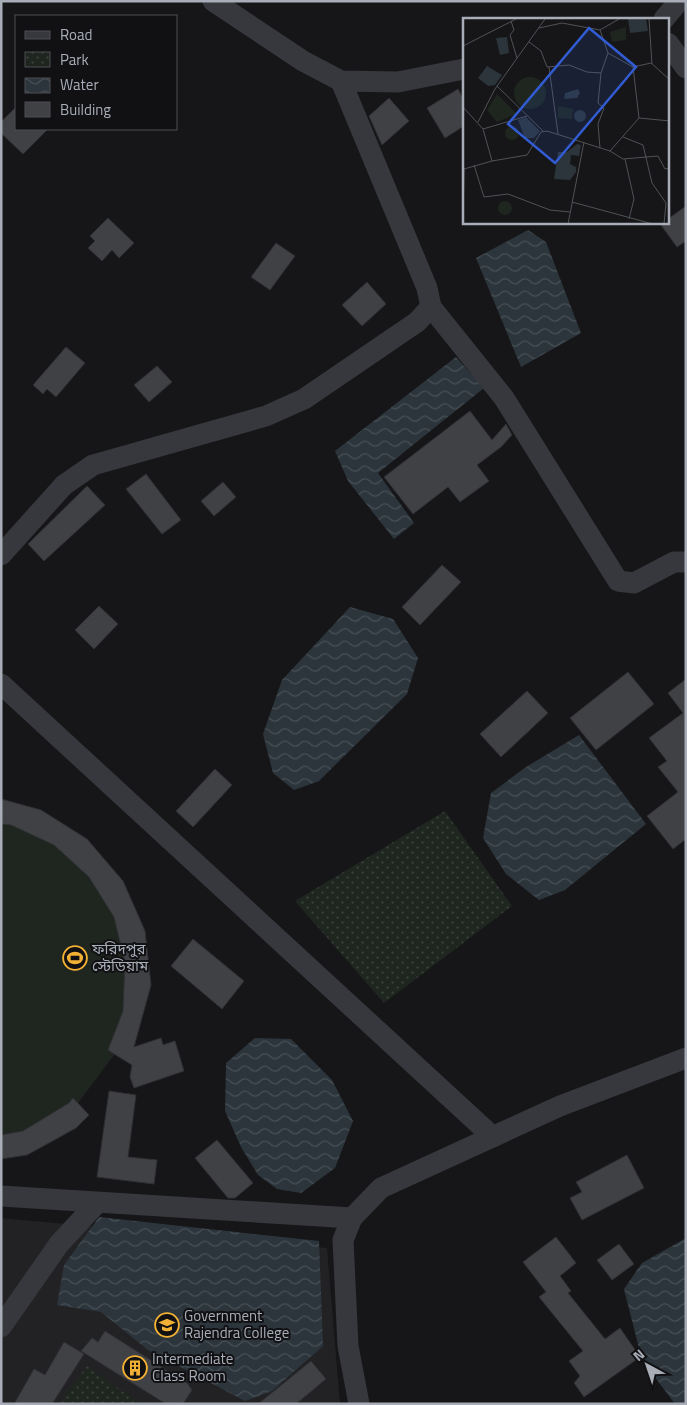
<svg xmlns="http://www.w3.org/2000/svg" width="687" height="1405" font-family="'Titillium Web','Noto Sans Bengali',sans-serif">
<defs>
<pattern id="park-dots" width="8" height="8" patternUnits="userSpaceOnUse" patternTransform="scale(1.25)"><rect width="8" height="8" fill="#1e261f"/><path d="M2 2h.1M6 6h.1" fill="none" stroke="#3c433d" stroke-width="1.8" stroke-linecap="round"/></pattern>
<pattern id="water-waves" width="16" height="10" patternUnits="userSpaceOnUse" patternTransform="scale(1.25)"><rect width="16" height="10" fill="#2c353c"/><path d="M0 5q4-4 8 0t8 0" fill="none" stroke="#485056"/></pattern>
</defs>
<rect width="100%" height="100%" fill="#161618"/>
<!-- built -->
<path fill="#222225" d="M1,1218L327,1248L340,1404H1Z"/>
<!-- park -->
<g fill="url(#park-dots)">
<path d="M445,811L512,906L384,1003L295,901Z"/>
<path d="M87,1366L140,1404H59Z"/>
</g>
<!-- pitch -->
<path fill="#1e261f" d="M1,799L41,810L87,839L123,881L145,931L151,985L129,1063L114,1055L78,1103L89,1115C66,1138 34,1153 1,1159Z"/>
<!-- water -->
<g fill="url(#water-waves)">
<path d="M528,230L546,242L581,333L521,367L476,258Z"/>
<path d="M456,357L484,388L378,473L414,523L394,539L348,481L335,451Z"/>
<path d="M350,607L393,619L418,658L407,694L319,781L294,790L273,773L263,734L282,680Z"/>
<path d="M579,735L646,824L565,890L539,900L506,874L483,838L491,793L526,767Z"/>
<path d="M255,1038L291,1039L332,1080L353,1121L335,1168L301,1193L277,1189L258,1175L241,1147L225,1111L226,1063Z"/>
<path d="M99,1217L319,1241L323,1346L272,1391L245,1401L148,1350L101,1312L57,1305L64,1265Z"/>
<path d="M686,1238V1404H675L642,1360L624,1289L642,1263Z"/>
</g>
<!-- building -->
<g fill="#404145" stroke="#303034">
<path d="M458,89L464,100V126L445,138L427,108Z"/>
<path d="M389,98L409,121L382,145L369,116Z"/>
<path d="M16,107V129H48L23,154L1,133V122Z"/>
<path d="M686,206V241L677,247L661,225L668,222V219Z"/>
<path d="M108,218L134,243L119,258L112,250L102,261L88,248L95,241L90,236Z"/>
<path d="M276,243L295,256L270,290L251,277Z"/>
<path d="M367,282L386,304L362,326L342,305Z"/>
<path d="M66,347L85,363L56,397L47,389L43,394L33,385Z"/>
<path d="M157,366L172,382L149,402L134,385Z"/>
<path d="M470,411L492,440L506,424L512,435L501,447L477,465L489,481L460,502L448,487L413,514L384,477Z"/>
<path d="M146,474L181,520L162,534L126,489Z"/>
<path d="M223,482L236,497L214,516L201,501Z"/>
<path d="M87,486L105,505L44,561L28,544Z"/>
<path d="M442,565L461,582L420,625L402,607Z"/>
<path d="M99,606L118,624L94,649L75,630Z"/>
<path d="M628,672L654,704L596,750L570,718Z"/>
<path d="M686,679V839L673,849L647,816L678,792L658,767L667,761L649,738L683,713L668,693Z"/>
<path d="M527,691L548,713L501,757L480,734Z"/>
<path d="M215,769L232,785L193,827L176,811Z"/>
<path d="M1,799L41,810L87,839L123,881L145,931L151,985L134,1047L161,1038L163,1045L175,1041L184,1071L134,1088L130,1077L132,1065L108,1050L123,1011L125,963L114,917L89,877L54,845L11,825L1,824Z"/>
<path d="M193,939L244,981L222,1009L171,966Z"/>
<path d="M109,1091L136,1095L128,1157L157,1160L154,1184L97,1177Z"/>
<path d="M73,1098L89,1115L76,1128L27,1155L1,1159V1135L23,1131L69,1103Z"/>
<path d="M217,1140L253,1183L235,1198H228L195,1158Z"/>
<path d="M627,1155L644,1188L582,1220L570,1198L582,1192L576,1182Z"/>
<path d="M556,1237L576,1263L560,1276L571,1291L568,1293L605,1339L620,1328L640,1357L584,1397L574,1383L580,1376L569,1361L583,1351L539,1297L546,1292L523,1262Z"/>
<path d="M619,1244L634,1264L612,1280L597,1260Z"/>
<path d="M105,1331L188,1384L192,1390L183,1404H166L81,1351L92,1338L98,1342Z"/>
<path d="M64,1342L84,1354L52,1404H14L34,1369L45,1375Z"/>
<path d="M311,1361L326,1379L296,1404H258Z"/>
</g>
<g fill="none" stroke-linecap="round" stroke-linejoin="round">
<!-- minor -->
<g stroke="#37383d" stroke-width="21">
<path d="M213,1L303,61L341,81L398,82L464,69"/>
<path d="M664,19L679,1"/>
<path d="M668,43L686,68"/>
<path d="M431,307L504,398L618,581L634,583L674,562H686"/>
<path d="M1,555L64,485L93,465L266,416L304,399L417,322L431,307L427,288L341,81"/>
<path d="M1,684L493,1137"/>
<path d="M1,1196L352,1218"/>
<path d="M1,1327L59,1244L96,1204"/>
<path d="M359,1404L348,1346L343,1240L352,1218L381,1188L560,1106L686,1058"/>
</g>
</g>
<!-- icons -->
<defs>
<g id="stadium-ring" transform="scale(1.25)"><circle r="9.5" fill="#111113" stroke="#f2b134" stroke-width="1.5"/><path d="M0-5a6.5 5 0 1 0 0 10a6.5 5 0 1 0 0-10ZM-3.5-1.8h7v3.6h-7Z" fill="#f2b134"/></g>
<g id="university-ring" transform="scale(1.25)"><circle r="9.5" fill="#111113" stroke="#f2b134" stroke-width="1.5"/><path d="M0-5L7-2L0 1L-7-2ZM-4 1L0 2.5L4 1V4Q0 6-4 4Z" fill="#f2b134"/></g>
<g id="building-ring" transform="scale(1.25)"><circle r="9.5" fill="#111113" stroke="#f2b134" stroke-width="1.5"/><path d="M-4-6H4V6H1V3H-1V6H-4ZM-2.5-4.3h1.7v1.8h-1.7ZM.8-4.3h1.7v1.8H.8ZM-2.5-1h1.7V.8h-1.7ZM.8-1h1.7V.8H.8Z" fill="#f2b134"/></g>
</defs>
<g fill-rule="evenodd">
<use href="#stadium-ring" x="75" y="958"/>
<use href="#university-ring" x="167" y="1325"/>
<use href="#building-ring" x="135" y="1368"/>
</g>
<g text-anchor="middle" stroke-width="4" stroke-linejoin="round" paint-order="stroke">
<!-- poi labels -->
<g font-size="15" fill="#a8adb8" stroke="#111113" text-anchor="start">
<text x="92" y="954">ফরিদপুর<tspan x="92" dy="17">স্টেডিয়াম</tspan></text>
<text x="184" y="1321">Government<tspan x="184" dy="17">Rajendra College</tspan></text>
<text x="152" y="1364">Intermediate<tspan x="152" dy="17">Class Room</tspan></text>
</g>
</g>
<!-- overview -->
<g transform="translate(463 18)">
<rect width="206" height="206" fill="#161618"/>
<path d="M163,9V22L149,24L147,14ZM34,76L54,96L34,104L24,92ZM95,88L110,91L109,101L95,100ZM42 115a7 7 0 1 1 14 0a7 7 0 1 1-14 0ZM35 190a7 7 0 1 1 14 0a7 7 0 1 1-14 0Z" fill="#1e261f"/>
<path d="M51 75a16 16 0 1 1 32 0a16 16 0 1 1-32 0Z" fill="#1e261f"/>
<path d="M165,1H183L185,13L167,15ZM44,19L46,35L37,37L33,20ZM24,48L39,57L32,67L25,68L15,60ZM115,71L117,75L114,80L101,81L102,75ZM111 98a6 6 0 1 1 12 0a6 6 0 1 1-12 0ZM63,99L77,113L71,120H62L55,102ZM114,126L118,127L116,138L108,137L107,146L113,149V154L107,162L91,161L95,134H104Z" fill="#2c353c"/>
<path fill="none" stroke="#505258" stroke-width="1" d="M186,1L189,46M48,3L51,12L47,17L54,40M76,10L99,5L137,12L145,35L170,49M137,12L156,1M66,24L78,33L84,49L106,47L124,54L138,55L145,35M0,28L53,1M86,49L95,116M34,68L80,113M0,89L20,111L29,143L1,151L0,202M176,100L207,103M15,104L32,71L82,1M20,111L64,98M160,119L180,127L189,165L203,185L201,206M137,130L135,106L141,90L135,85L138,55M147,133L160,141L195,138L202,151L207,150M162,141L171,181L166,201M29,143L64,137L78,114L84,113L147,133L176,100L170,49L188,45L207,62M11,147L21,179L45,176L87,192L107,194M109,184L190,206M105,206L121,124"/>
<path fill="#325cd3" fill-opacity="0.15" stroke="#325cd3" stroke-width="2.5" d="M126,10L173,49L92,145L45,106Z"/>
<rect width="206" height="206" fill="none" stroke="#a8adb8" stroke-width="2.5"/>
</g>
<!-- border -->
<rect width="687" height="1405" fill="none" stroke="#a8adb8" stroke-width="5"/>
<!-- legend -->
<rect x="15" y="15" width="162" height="115" fill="#111113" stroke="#4d4f55"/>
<rect x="25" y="31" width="25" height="8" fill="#37383d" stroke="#4d4f55"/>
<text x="60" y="40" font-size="15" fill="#a8adb8">Road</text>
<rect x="25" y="52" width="25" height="15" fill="url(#park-dots)" stroke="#4d4f55"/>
<text x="60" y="65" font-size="15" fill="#a8adb8">Park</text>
<rect x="25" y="78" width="25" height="15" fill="url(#water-waves)" stroke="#4d4f55"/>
<text x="60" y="90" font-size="15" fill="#a8adb8">Water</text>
<rect x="25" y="102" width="25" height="15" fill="#404145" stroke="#4d4f55"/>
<text x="60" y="115" font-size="15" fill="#a8adb8">Building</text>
<!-- north arrow -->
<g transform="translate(647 1365) rotate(320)" stroke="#111113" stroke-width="4" paint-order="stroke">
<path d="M0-4L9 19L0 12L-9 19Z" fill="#a8adb8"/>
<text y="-8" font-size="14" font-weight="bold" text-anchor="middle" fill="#a8adb8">N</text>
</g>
</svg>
